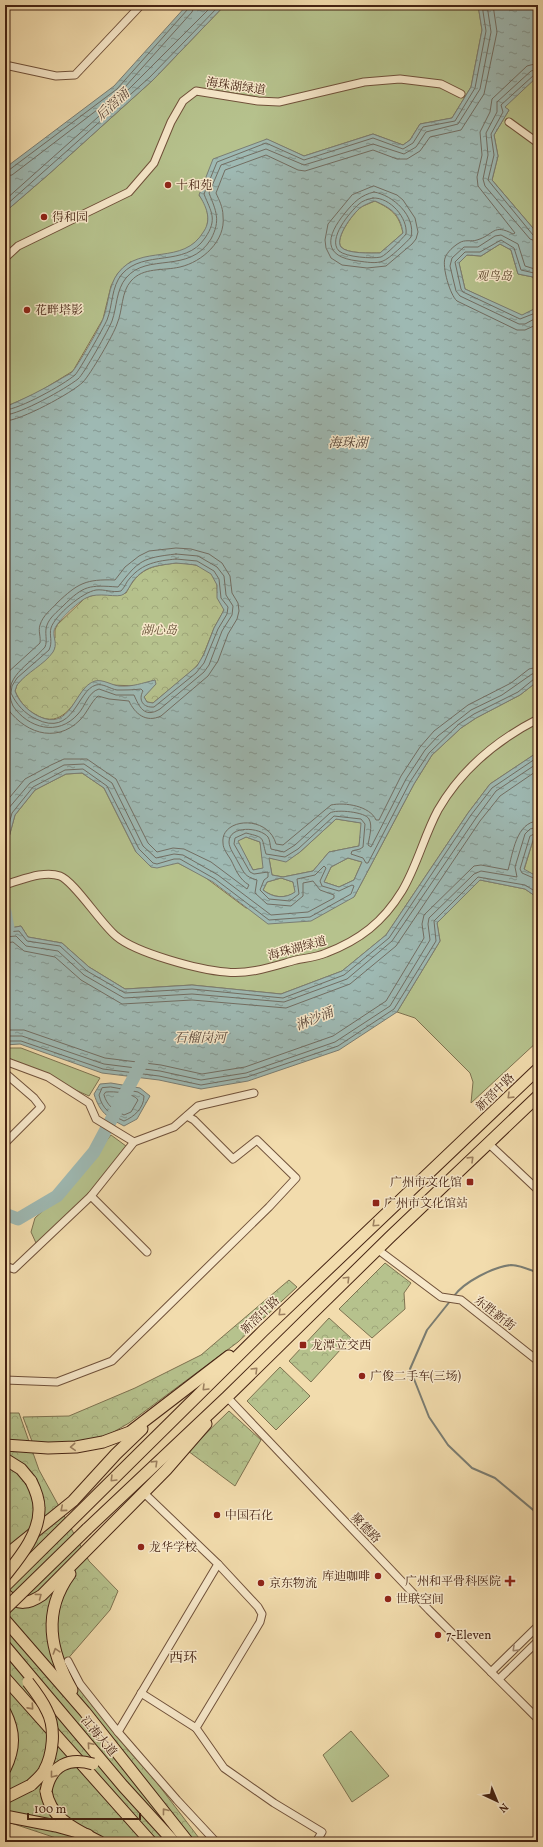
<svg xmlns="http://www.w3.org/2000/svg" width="543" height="1847" font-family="Vollkorn,'Noto Serif SC',serif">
<defs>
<pattern id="forest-crowns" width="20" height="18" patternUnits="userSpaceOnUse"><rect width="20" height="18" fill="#b6c28d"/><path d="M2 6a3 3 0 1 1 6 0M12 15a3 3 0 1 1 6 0" fill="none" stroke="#9ea679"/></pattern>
<pattern id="water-ripples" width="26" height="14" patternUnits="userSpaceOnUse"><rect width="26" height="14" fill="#9eb9b3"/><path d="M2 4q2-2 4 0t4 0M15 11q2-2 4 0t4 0" fill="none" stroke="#839690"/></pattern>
</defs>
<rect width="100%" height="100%" fill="#f2dcad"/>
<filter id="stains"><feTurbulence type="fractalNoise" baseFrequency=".005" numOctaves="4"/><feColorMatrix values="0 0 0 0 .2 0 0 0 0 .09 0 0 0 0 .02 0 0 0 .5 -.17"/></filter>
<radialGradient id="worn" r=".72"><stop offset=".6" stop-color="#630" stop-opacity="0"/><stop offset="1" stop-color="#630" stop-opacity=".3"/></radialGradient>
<!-- green -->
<g fill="#b6c28d" stroke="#7e7250">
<path d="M225,5H478L482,30L471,87L452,118L420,124L410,140L403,145L373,134L304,156L266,139L199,195L206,205L208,217L207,227L201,238L187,249L177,253L130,262L118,273L111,286L103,319L73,371L37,393L5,407V212L49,174L153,80Z"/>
<path d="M538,76V234L492,180L498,156L494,135L509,110L504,107Z"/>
<path d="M375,201C391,209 399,214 403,233L380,253C372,253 347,254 341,247C334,238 355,210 363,206C367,204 371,203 375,201Z"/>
<path d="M500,244L511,250L518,274L533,277L538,294V307L522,316L465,289L459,263L467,255L481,256Z"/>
<path d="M538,681V752L490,784L468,813L386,935L342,971L281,994L192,985L125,989L89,967L62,943L28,937L21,926L5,929V852L15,815L35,790L66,774L82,773L104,788L136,852L178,863L202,875L246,908L354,897L414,784L432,755L461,728L476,718L520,695Z"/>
<path d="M336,819L362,823L359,846L329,852L313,871L283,877L272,875L269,858L286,861L300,852Z"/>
<path d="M538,836V877L524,870L534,837Z"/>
<path d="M246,837L260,842L264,868L253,870L237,841Z"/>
<path d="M348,858L362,862L354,880L339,887L324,882L331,867Z"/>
<path d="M281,878L293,882L296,892C285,899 274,898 263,890L267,882Z"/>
<path d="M480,880L525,889L538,898V1041L471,1103L473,1082L470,1073L415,1018L397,1012L440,941L437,923Z"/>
<path d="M5,1048H21L100,1078L89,1096L5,1059Z"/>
<path d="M111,1135L126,1146L91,1192L41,1240L36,1243L31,1232L35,1218L70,1186Z"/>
<path d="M351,1731L389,1776L352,1802L323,1755Z"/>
</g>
<!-- forest -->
<g fill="url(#forest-crowns)" stroke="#7e7250">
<path d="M176,563C191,563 214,566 217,585C218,596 216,598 224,608L223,612L214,628L201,661L193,670L153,703L147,702L144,697L155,680L137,686L111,685L84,689C71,709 58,730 33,713C25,708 19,700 15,691L17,685L55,638V630L57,625L85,598L97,594L126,593C139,568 151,566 176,563Z"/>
<path d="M385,1263L411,1283L404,1293L405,1309L372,1338L339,1309Z"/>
<path d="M289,1280L297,1287L238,1342L129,1423L98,1441L33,1444L23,1417L69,1416L135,1388L201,1355Z"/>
<path d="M329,1318L351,1338L311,1382L289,1361Z"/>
<path d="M280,1367L310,1396L276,1430L247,1401Z"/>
<path d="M229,1411L261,1440L235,1486L188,1451Z"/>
<path d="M5,1413H19L39,1470L89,1561L118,1591L110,1610L65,1662L202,1842H68L5,1821Z"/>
</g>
<!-- water -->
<g fill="url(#water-ripples)" stroke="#7a7d73" fill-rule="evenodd">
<path d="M187,5H225L153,80L49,174L5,212V168L114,86Z"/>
<path d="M478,5H538V76L505,107L509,110L494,135L498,156L492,180L538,234V294L533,277L518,274L511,250L500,244L481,256L467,255L459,263L465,289L522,315L538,307V681L520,695L476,718L461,728L432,755L414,784L354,897L311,921L268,924L213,882L178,863L157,868L151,867L136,852L104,788L82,773L66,774L35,790L15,815L5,852V407C24,399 42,390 59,380C63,377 69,375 72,372C77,367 100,327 103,319C109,304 108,286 118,273C141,243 183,267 204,231C212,219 206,206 199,195L213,159L267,139L304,156L373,134L403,145L410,140L420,124L452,118L471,87L482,30ZM375,201C391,208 400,214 403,233L380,253C371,253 347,254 341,247C334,238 355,210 363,206C367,204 371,202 375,201ZM176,563L196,565L211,574L217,585V598L224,610L214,628L204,654L197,666L153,703L147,702L144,697L156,684L155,680C142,683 133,687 119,686C111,685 103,679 95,681C74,687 72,733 38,716C28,711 19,702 15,691L17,685C27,672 44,665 53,652C58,644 53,638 54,631C55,623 79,601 86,598C98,591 118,599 124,594C128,591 130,585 133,581C146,565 157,566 176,563ZM336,819L361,823L359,846L329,852L313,871L283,877L272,875L269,858L286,862L300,852ZM246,837L260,842L263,868L253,870L238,841ZM348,858L362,862L354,880L339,887L324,882L331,867ZM281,878L293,882L295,892C285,899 273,898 263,890L267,882Z"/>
<path d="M538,752V836L534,837L524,869L538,877V898L525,889L480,880L437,923L440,941L397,1012L339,1050L248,1081L201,1089L159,1080L102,1073L20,1044L5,1045V929L21,926L28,937L62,943L89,967L125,989L192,985L281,994L342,971L386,935L468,813L490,784Z"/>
<path d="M111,1083L140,1088L150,1096L137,1119L124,1126C107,1117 100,1113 94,1094L100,1084Z"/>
</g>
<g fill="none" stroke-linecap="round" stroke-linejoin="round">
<!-- shore -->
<g stroke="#726e63" stroke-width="1">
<path d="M195,5L192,12L125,87V90H128L213,5"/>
<path d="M538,63L527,66L492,99L490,112L480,132L482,155L477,177L478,186L515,233L513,234C493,223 494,235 477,240C471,242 465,239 459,243C454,246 447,252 445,258C442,267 450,295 457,301L517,330H525L538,324"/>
<path d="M538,69L531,71L497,102V112L486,133L488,155L483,179L485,186L530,239L538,242"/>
<path d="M538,74L534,75L501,105L503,112L491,134L494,155L488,180L533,235L538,237"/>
<path d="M5,171L9,170L117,89L188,9L190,5"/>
<path d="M5,176L12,175L114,97L117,98L116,101L5,200"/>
<path d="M374,186L397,195L403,200L415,218L418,232L416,239L412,244L386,266L367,268L342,265L331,258L326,248L325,240L328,224L352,195Z"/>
<path d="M374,192C393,195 416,216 411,237C407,242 389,259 383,261C376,264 366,262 358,261C322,257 326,236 345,213C354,202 361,195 374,192Z"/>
<path d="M373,198C390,197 408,218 406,234C402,239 386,255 381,257C372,259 346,257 339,251C327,239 350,212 359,204C362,201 368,199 373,198Z"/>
<path d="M5,206L150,77L220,5"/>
<path d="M538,270L525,266L518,244L501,235L495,236L478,247H464L452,258L450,266L456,291L460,296L519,324H525L538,317"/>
<path d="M538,281L534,273L521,270L514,248L501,240L480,252H465L455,262L461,289L463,292L520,319L538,312"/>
<path d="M5,410C20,409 63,385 75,375C79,371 104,327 107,320C113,305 111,287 122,274C144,249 185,268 205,238C218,219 211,212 204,194L217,162L266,143L304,160L373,138L403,149L413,143L423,127L455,121L475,88L486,31L482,5"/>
<path d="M5,415C21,414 65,389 78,379C84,374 109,329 112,321C117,307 116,290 126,278C147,252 189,275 211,239C221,220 216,211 209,193L221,165L266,149L304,165L373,144L404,154L416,147L426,132L458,124L480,89L491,32L487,5"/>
<path d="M5,421C20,421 72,393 83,382C90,375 114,334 117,324C123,310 121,292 131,281C143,267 163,271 180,267C202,262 226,241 223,216C223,207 219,200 216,193L225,170L266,155L298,170L305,171L373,150L397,159H407L420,151L430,137L461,130L484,94L497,32L493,5"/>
<path d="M176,554L198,556L217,567L224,576L226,595L233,606L232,615L222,631L209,665L204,672L160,709C144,719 139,706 134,695H116L99,689C88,692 85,707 78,714C58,737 28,728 13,706C0,677 30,665 45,647C48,640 44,633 47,625C50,617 57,612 63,606C84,585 89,585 118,587C139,560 142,558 176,554Z"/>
<path d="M176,559L197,561L214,571L219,579L221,598L228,607L227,614L218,629L204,663L196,673L154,707C143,708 138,700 143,691L141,689C133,690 125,690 117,690C110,689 103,683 96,685C77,690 74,738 36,719C25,714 16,704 11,693L12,686L17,678L49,650C53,642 49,635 51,628C55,615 83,592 96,590C104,589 113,593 121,591C125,587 126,582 130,578C143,563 157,561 176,559Z"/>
<path d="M5,675L40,643C41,637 38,631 40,625C43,615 51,610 57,603C78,583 86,579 115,580L125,567L139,556L149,551L176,548L191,549L209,554L222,563L230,576L232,593L238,603L239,611L237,619L228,634L218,661L208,676L161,716C146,723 135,714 129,701L109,699L98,696C91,702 87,713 80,720C55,745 22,732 5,705"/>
<path d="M5,803L25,779L51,765L64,759H87L116,779L148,843L157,852L173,848L184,849L211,862L247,889L249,885C239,879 236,870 231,860C228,855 223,849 223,843C220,818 268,814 276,844L283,845L331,805C345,802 370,806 376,820H379L401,776L420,747L434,731L468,705L511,683L529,669L538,667"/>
<path d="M5,818L8,809L30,783L64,765L84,764L112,783L143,846L156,858L174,854L183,855L218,875L271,915L308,912L334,898V895L320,890L313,881L303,883V896L291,906L267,904L255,893L257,880C244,876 245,874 238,862C235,856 229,848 229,842C229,825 260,827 268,837C270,840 270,845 271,849L284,852L295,845L330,813C336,809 366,812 369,819C373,826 369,838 368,845L371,847L406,779L425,750L438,736L471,710L502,695L532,674L538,673"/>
<path d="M538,832L530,836L520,869L522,873L538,880"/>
<path d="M5,839L12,813L33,787L65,770L83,769L107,786L139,849L153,863L157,864L174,859H180L215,879L269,920L310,917L351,894L354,886L352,885L339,891L322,886L320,881L326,868L324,866L315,875L297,879L299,894L290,901L269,899L260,890L264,880L268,877V872L254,874L250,872L234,844L235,838L246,833C266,838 261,837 266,854L285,857L298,849L334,816L361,819L365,824L363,847L360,849L352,851L351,854L363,858L366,863H368L410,782L429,753L459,724L474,714L518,692L534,679L538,678"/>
<path d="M5,932L19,931L27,941L60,946L87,971L125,993L192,989L283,998L344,975L389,938L471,815L492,788L538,757"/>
<path d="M5,937L16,936L26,946L58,951L84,975L124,998L192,994L284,1002L347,979L392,941L476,818L496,791L538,763"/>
<path d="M5,943L13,942L24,951L55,957L81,980L122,1004L192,1000L286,1008L350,984L396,946L480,821L500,796L538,770"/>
<path d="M5,1030H24L105,1058L161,1065L202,1074L245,1067L333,1036L386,1001L424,938L422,924L424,915L474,866L481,865L508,870C513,853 516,822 538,821"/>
<path d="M5,1036H22L104,1064L160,1071L201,1080L246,1073L335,1042L390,1006L430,940L428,924L429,918L474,874L481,871L517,877L515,867L525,834L530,829L538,827"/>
<path d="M5,1041H21L103,1069L159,1076L201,1085L247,1077L338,1046L394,1009L436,941L434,921L478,877L525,885L538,893"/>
<path d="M111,1087L138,1092L144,1096C144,1108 134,1117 124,1121C111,1115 102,1109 99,1095L102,1088Z"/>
<path d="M106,1092C114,1091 134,1093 138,1100L131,1112L124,1115C114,1110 107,1106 104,1095Z"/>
</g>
<!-- stream -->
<g stroke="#7a7d73" stroke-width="2">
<path d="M454,1296C464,1282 493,1267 511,1265C519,1265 531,1270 538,1273"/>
<path d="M451,1300L427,1330L410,1369L429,1417L448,1445L472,1468L495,1478L538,1514"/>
</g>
<!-- river -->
<g stroke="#9eb9b3" stroke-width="13">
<path d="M5,912L8,928"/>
<path d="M5,1214L18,1219L57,1196L94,1152L142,1062"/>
</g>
<!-- minor casing -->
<g stroke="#70513a" stroke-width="9">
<g id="minor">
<path d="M5,65L56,76L75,75L141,5"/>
<path d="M509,122L538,143"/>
<path d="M5,258L18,246L129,192L154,163L171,122L183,101L196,91L258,101L279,102L364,82L400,79L441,84L461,94"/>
<path d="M7,884C22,880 44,870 60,876C74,881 101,924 116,936C136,953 199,970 226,972C249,975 274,966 296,960C306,958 317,957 326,953C360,940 383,922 402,891C417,866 424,836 438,810C461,770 497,740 538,719"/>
<path d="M5,1061L48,1077L89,1103L96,1119L134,1142"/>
<path d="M5,1073L34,1098L41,1107L5,1143"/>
<path d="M488,1143L538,1190"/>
<path d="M91,1196L147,1252"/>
<path d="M377,1249L441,1297L461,1300L538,1361"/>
<path d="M5,1266L14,1269L91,1196L134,1142L174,1127L198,1106L254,1093"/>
<path d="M5,1380L57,1382L112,1361L269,1207L296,1178L257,1140L233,1159L194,1120L187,1116"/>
<path d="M227,1397L429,1610L538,1719"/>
<path d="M144,1493L218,1564L258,1607L262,1614L260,1622L196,1728L224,1768L274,1803L322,1832L316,1842"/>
<path d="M68,1661L80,1684L118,1732L218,1564"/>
<path d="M491,1672L538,1626"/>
<path d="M499,1679L538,1641"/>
<path d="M141,1693L196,1728"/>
<path d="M118,1732L177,1800L216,1842"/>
</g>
</g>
<!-- highway casing -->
<g stroke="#452313" stroke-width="13">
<g id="highway">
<path d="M5,1445L48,1448L76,1447L103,1442L130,1432L229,1356"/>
<path d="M5,1459L21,1469L31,1481"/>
<path d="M87,1529L227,1397L390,1237L538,1096"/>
<path d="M5,1556L73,1501L116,1454L142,1429"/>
<path d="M70,1574C42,1612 50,1651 72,1690"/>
<path d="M5,1586L263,1331L538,1069"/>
<path d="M5,1594C18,1606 29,1604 42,1595L166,1470L206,1424"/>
<path d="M5,1620L85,1712L188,1842"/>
<path d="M5,1646L123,1786L174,1842"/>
<path d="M5,1678L151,1842"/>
<path d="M5,1712C15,1732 15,1748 5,1769"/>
<path d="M46,1791C50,1819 77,1830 100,1842"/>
<path d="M5,1798L31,1785"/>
<path d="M5,1816L56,1826L88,1835"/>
</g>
</g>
<!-- minor -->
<use href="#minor" stroke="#f7e8ca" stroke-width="7"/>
<!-- highway -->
<use href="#highway" stroke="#f2dcad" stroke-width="11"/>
<!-- highway-bridge casing -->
<g stroke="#452313" stroke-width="13" stroke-linecap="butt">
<g id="highway-bridge">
<path d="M5,1576C20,1557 40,1533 39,1508C39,1498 35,1489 31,1481"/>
<path d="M5,1609L87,1529"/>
<path d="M28,1682C35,1691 42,1700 47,1711C56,1728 53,1755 44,1771C41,1776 35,1781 31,1785"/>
<path d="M46,1791C51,1765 69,1757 93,1764"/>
</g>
</g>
<!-- highway-bridge -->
<use href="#highway-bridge" stroke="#f2dcad" stroke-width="11"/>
</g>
<!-- one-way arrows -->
<defs><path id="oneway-chevron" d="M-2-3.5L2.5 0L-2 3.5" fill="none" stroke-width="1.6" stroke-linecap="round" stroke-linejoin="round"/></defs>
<g stroke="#9c8060">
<use href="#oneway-chevron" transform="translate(510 1096) rotate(136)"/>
<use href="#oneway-chevron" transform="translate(471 1159) rotate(-44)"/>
<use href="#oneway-chevron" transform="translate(375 1224) rotate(137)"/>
<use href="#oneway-chevron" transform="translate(347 1279) rotate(-45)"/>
<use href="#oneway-chevron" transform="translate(281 1313) rotate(137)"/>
<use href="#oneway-chevron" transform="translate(255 1370) rotate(-45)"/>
<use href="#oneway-chevron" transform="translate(205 1388) rotate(135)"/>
<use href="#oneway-chevron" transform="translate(73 1447) rotate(176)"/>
<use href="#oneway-chevron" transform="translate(155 1463) rotate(-44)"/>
<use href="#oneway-chevron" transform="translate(113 1479) rotate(135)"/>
<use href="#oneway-chevron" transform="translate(63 1509) rotate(140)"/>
<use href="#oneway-chevron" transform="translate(39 1596) rotate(-37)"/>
<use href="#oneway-chevron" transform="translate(56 1651) rotate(-107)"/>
<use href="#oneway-chevron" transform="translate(31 1707) rotate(48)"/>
<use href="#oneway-chevron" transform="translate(90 1745) rotate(-131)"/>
<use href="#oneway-chevron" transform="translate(53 1775) rotate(129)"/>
<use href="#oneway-chevron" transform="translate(165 1811) rotate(-128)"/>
</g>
<use stroke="#9e866e" href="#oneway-chevron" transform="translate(515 1649) rotate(136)"/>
<!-- markers -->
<g fill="#8f2418" stroke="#f7e8ca" stroke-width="1.5">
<circle cx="168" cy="185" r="4"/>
<circle cx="44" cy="217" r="4"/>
<circle cx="27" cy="310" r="4"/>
<rect x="466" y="1178" width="8" height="8" rx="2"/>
<rect x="372" y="1199" width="8" height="8" rx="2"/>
<rect x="299" y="1341" width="8" height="8" rx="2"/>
<circle cx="362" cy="1376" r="4"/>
<circle cx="217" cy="1515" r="4"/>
<circle cx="141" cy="1547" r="4"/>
<circle cx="378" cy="1576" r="4"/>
<path d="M508 1575h4v4h4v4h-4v4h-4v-4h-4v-4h4z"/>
<circle cx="261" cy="1583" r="4"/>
<circle cx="388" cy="1599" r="4"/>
<circle cx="438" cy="1635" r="4"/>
</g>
<g text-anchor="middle" stroke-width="3" stroke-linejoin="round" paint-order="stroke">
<!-- street labels -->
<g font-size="12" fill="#452313" stroke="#f7e8ca">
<text transform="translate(236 86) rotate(8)" y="4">海珠湖绿道</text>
<text transform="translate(297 948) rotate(-15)" y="4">海珠湖绿道</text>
<text transform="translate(495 1092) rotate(-44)" y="4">新滘中路</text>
<text transform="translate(495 1313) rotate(38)" y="4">东胜新街</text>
<text transform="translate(260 1315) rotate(-44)" y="4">新滘中路</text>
<text transform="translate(366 1528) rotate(46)" y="4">聚德路</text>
<text transform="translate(99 1736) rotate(50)" y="4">江海大道</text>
</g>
<!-- poi labels -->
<g font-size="12" fill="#452313" stroke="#f7e8ca" text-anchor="start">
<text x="176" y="189">十和苑</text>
<text x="52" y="221">得和园</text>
<text x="35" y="314">花畔塔影</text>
<text x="462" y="1186" text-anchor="end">广州市文化馆</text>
<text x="384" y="1207">广州市文化馆站</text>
<text x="311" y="1349">龙潭立交西</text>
<text x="370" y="1380">广俊二手车(三场)</text>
<text x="225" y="1519">中国石化</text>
<text x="149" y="1551">龙华学校</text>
<text x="370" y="1580" text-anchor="end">库迪咖啡</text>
<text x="501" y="1585" text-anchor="end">广州和平骨科医院</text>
<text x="269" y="1587">京东物流</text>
<text x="396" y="1603">世联空间</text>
<text x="446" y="1639">7-Eleven</text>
</g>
<!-- park labels -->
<g font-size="12" font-style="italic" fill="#614b32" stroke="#f7e8ca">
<text x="494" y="280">观鸟岛</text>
<text x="159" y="634">湖心岛</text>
</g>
<!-- water labels -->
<g font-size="13" font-style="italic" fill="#5b483b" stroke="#f7e8ca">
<text transform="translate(112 104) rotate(-42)" y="5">后滘涌</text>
<text x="348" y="447">海珠湖</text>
<text transform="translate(314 1018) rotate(-22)" y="5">淋沙涌</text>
<text x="200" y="1042">石榴岗河</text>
</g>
<!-- quarter labels -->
<g font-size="14" fill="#452313" stroke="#f7e8ca">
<text x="183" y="1662">西环</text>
</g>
</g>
<!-- margin -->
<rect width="543" height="1847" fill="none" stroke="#f2dcad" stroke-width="20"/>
<rect x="6" y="6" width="531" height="1835" fill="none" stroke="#452313" stroke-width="2"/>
<rect x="10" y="10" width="523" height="1827" fill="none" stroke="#452313"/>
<!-- north arrow -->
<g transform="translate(497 1801) rotate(136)" stroke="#f7e8ca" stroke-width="3" paint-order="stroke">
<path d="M0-3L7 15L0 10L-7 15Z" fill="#452313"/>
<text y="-6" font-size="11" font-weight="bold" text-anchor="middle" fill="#452313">N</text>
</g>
<!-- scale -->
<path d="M28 1813v6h112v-6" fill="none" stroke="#452313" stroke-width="2"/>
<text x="34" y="1813" font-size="12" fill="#452313" stroke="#f7e8ca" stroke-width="3" paint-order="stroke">100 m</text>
<rect width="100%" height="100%" filter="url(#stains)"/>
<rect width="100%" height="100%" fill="url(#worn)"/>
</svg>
